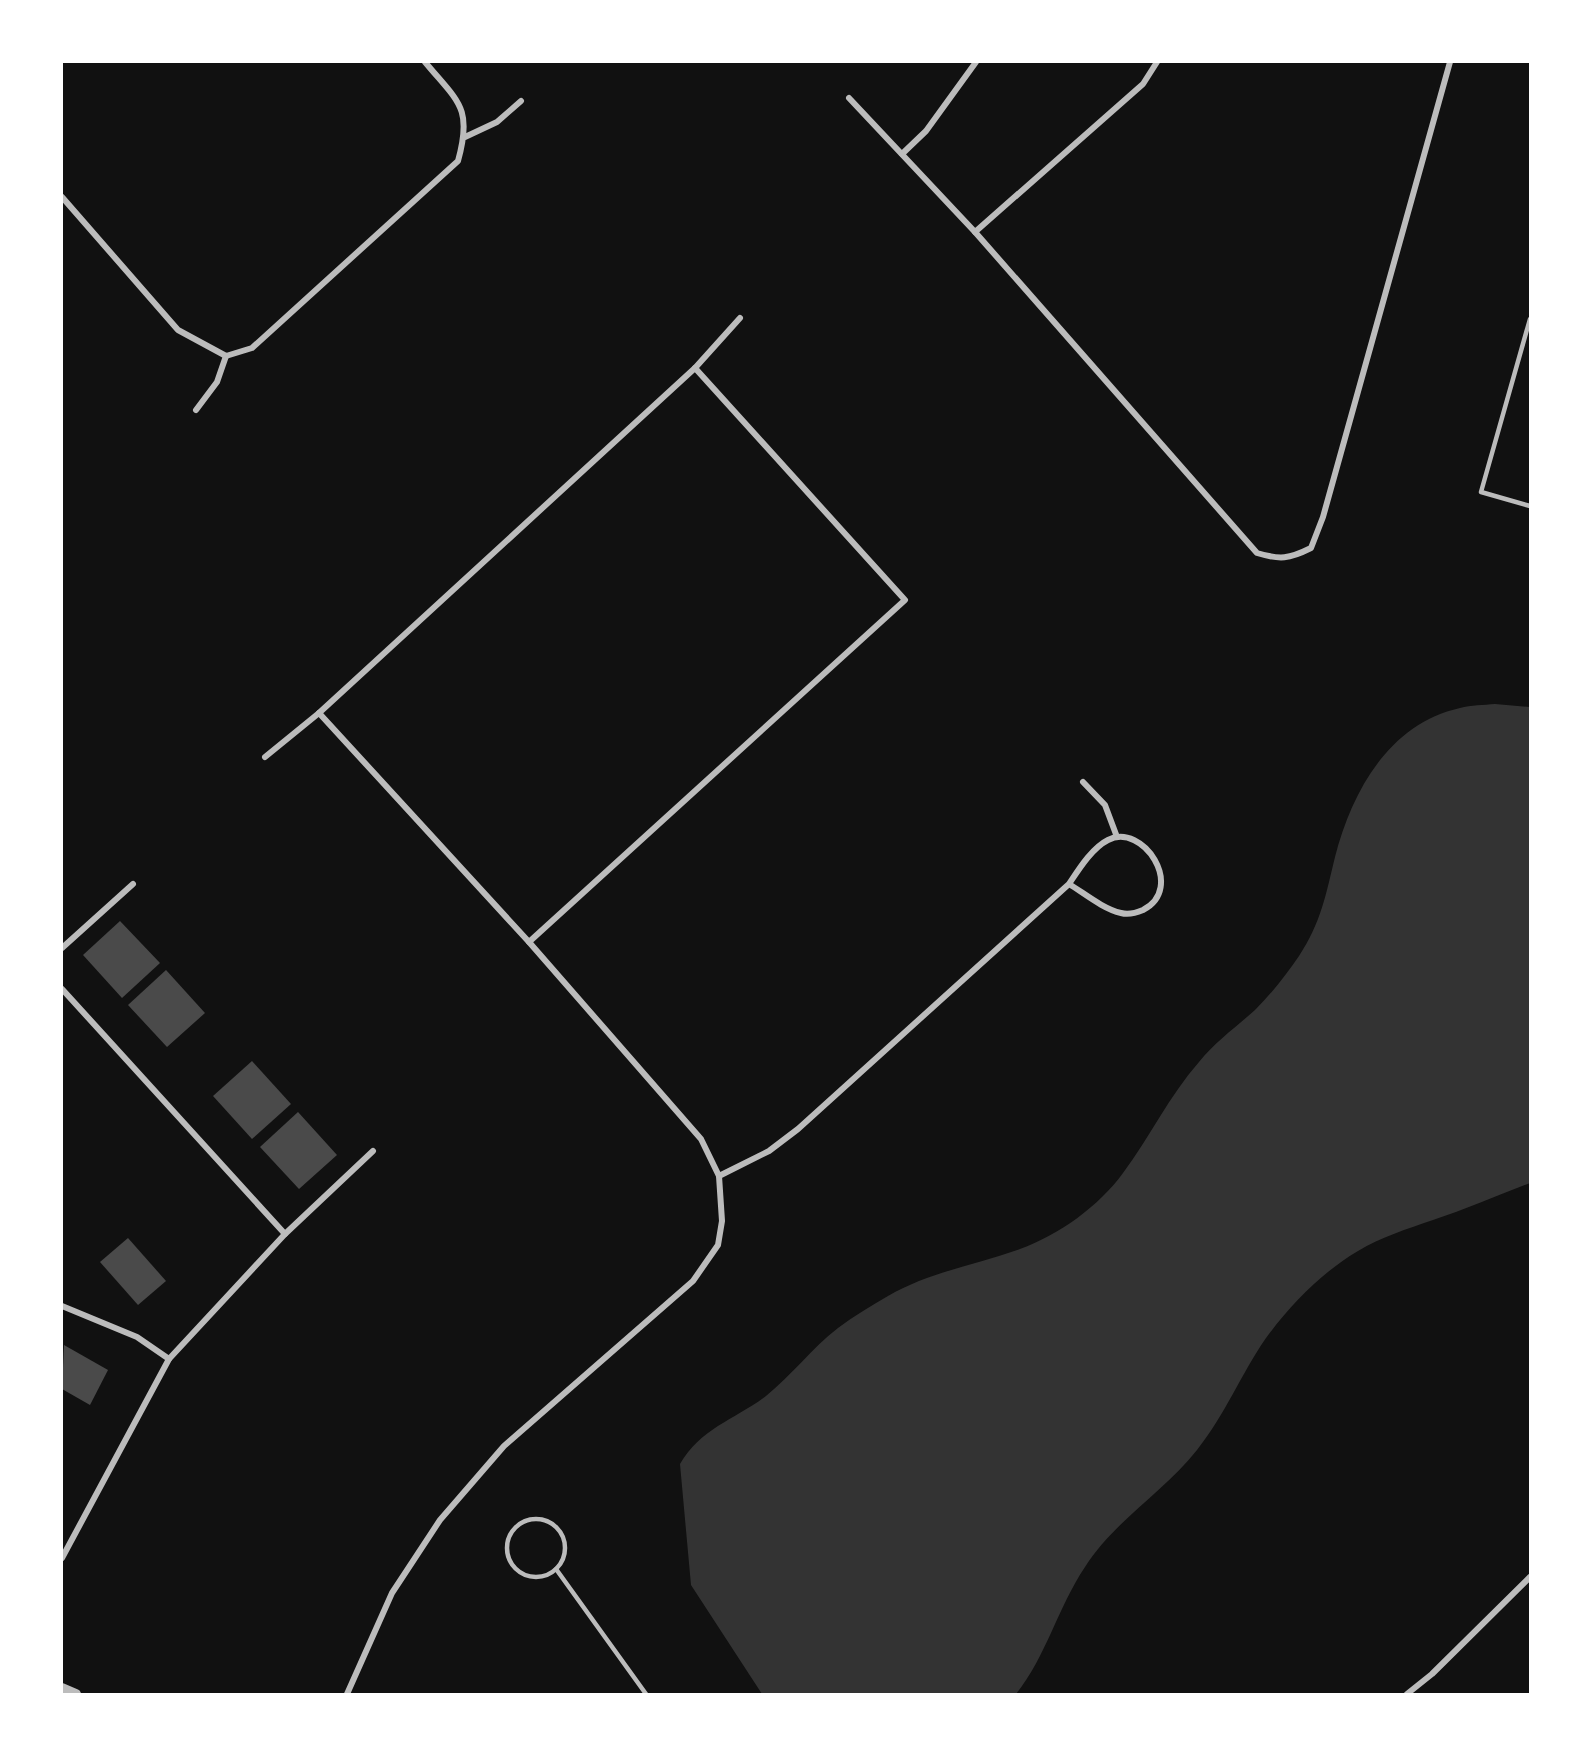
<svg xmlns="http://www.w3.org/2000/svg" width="1592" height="1756" font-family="Jost,sans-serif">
<rect width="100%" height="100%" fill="#111"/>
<!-- water -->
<path fill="#333" d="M1495,704L1530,707V1183C1498,1195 1466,1209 1433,1220C1407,1229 1381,1237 1358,1251C1321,1273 1291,1304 1266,1338C1241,1374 1225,1415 1197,1450C1163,1493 1115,1520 1085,1567C1058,1607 1046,1657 1016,1694H762L691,1585L680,1464C701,1428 734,1420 766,1396C792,1375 812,1348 838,1328C854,1316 871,1306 888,1296C929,1272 976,1265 1020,1249C1059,1235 1099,1206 1123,1173C1150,1137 1169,1096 1199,1062C1215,1042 1236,1027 1255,1010C1272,993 1286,975 1299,956C1321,923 1326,894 1335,857C1352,791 1389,724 1460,708C1471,705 1484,705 1495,704Z"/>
<!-- building -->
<g fill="#4a4a4a">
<path d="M120,921L160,963L122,998L83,955Z"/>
<path d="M166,970L205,1013L167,1047L128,1005Z"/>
<path d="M252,1061L291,1104L252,1139L213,1096Z"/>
<path d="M298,1112L337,1155L299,1189L260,1147Z"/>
<path d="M128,1238L166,1281L138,1305L100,1262Z"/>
<path d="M64,1345L108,1370L90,1405L62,1389Z"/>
</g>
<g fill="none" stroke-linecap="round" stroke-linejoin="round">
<!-- service -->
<g stroke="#bcbcbc" stroke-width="4.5">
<path d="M1530,319L1481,492L1530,506"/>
<circle cx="536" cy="1548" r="29"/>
<path d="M556,1569L646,1694"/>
</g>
<!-- minor -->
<g stroke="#bcbcbc" stroke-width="6">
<path d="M849,98L975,232L1257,553C1280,560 1289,559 1311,548L1323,517L1450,62"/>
<path d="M465,137L497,122L521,101"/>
<path d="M902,154L926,131L976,62"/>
<path d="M62,197L178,330L226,356L252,348L458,161C473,107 458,102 425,62"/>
<path d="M975,232L1143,84L1157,62"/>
<path d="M196,410L217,382L226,356"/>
<path d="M319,713L529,942L701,1139L719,1176L722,1221L718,1245L693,1281L504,1446L440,1520L392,1593L347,1694"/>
<path d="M265,757L319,713L695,368L740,318"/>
<path d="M1083,782L1105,805L1117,837"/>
<path d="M529,942L905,600L695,368"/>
<path d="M62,948L133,884"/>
<path d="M62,989L285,1234"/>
<path d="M719,1176L769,1151L798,1129L1069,884C1079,869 1092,848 1108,840C1143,822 1186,888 1143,910C1136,913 1128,915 1121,913C1103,909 1084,893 1069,884"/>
<path d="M62,1306L137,1337L169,1359"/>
<path d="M62,1558L169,1359L285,1234L373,1151"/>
<path d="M1407,1694L1432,1674L1530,1577"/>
</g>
<!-- tertiary -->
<path stroke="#bcbcbc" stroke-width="10" d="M62,1688L76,1694"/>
</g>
<!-- border -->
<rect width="1592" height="1756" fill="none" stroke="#ffffff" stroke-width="126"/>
</svg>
